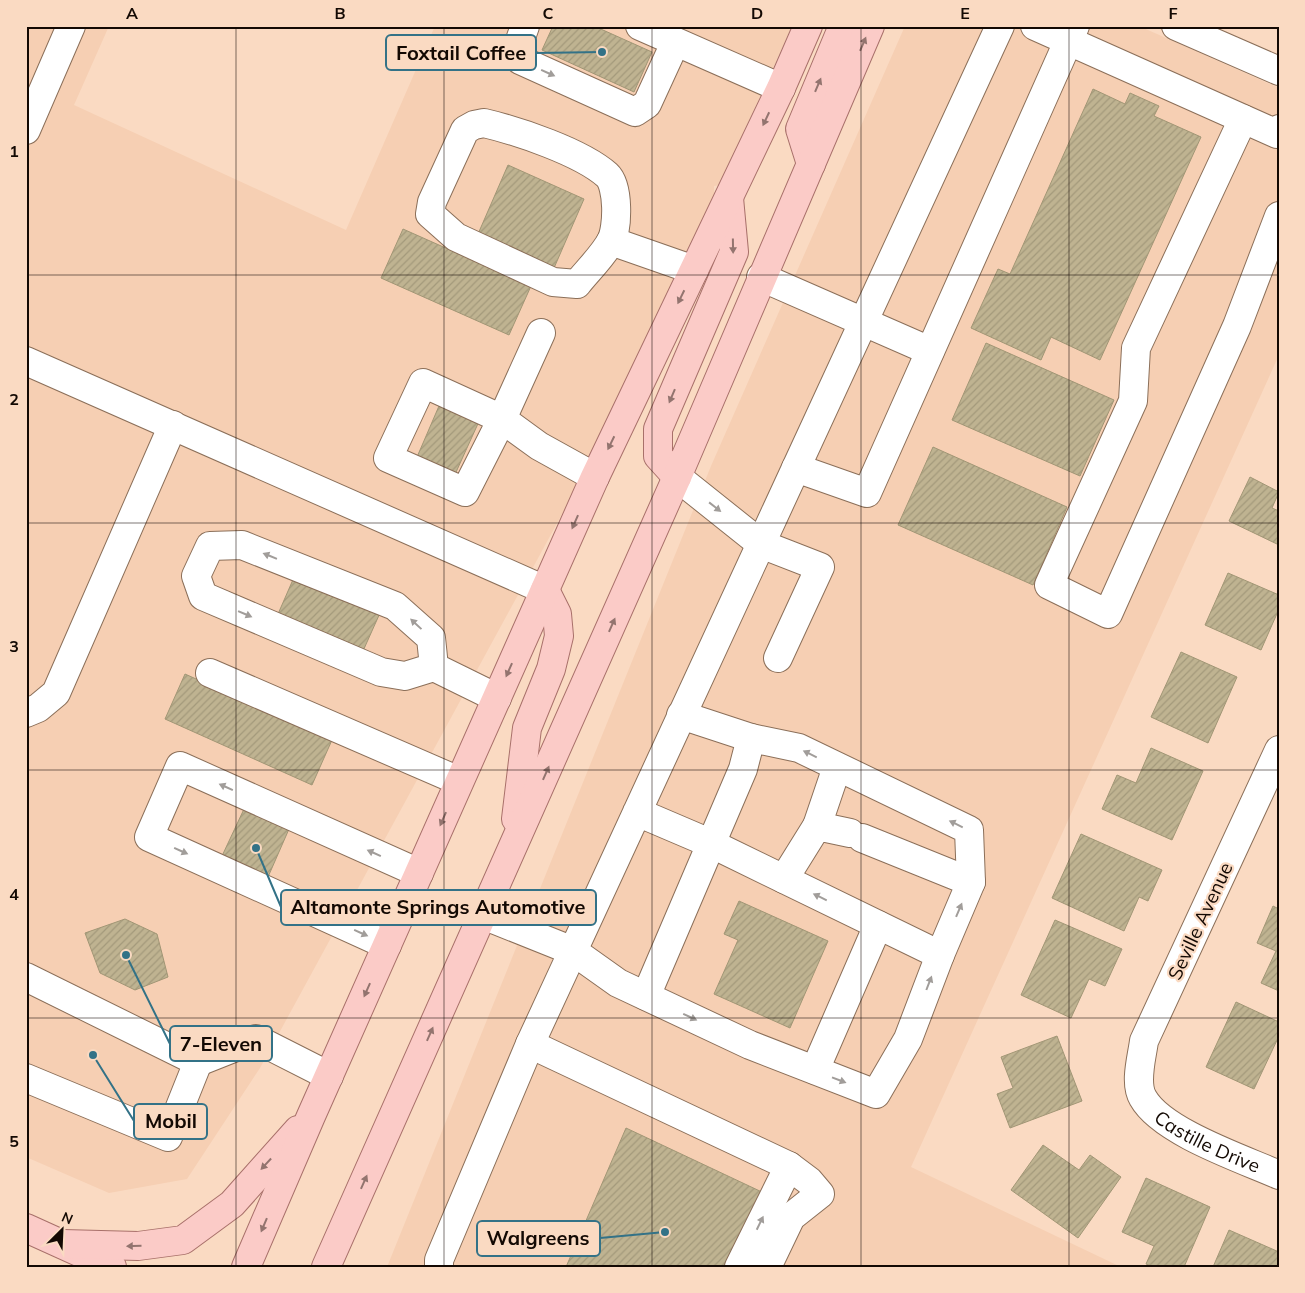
<svg xmlns="http://www.w3.org/2000/svg" width="1305" height="1293" font-family="Mulish,sans-serif">
<defs>
<pattern id="building-hatch" width="6" height="6" patternUnits="userSpaceOnUse" patternTransform="scale(1.25)"><rect width="6" height="6" fill="#bfb391"/><path d="M-1 1l2-2M0 6l6-6M5 7l2-2" fill="none" stroke="#a3997b"/></pattern>
</defs>
<rect width="100%" height="100%" fill="#fadac2"/>
<!-- built -->
<g fill="#f6cfb3">
<path d="M26,26H109L74,105L346,230L435,26H792L720,185L714,186V196L573,494L260,1068L187,1179L109,1193L26,1157Z"/>
<path d="M905,26H1139L1279,88V355L911,1167L1121,1267H387L711,466Z"/>
</g>
<!-- building -->
<g fill="url(#building-hatch)" stroke="#a19675">
<path d="M553,26H594L652,52L634,92L542,50Z"/>
<path d="M1093,89L1125,104L1130,93L1159,106L1154,116L1201,137L1100,360L1051,337L1041,360L971,328L998,269L1010,274Z"/>
<path d="M508,165L584,199L554,268L478,234Z"/>
<path d="M403,229L531,286L509,335L381,278Z"/>
<path d="M986,343L1114,400L1080,476L952,420Z"/>
<path d="M442,399L481,417L452,481L414,464Z"/>
<path d="M933,447L1067,507L1033,585L898,525Z"/>
<path d="M1250,477L1279,492L1272,508L1279,511V545L1229,521Z"/>
<path d="M1228,573L1279,595V609L1261,650L1205,625Z"/>
<path d="M295,575L380,613L363,651L278,614Z"/>
<path d="M1181,652L1237,677L1208,743L1151,717Z"/>
<path d="M185,674L332,740L312,785L165,719Z"/>
<path d="M1151,748L1203,771L1172,840L1102,809L1117,775L1136,783Z"/>
<path d="M244,809L289,829L268,877L222,856Z"/>
<path d="M1081,834L1162,870L1148,901L1139,897L1124,931L1052,898Z"/>
<path d="M739,901L828,941L790,1028L714,994L738,940L724,934Z"/>
<path d="M1273,906L1279,909V991L1261,983L1276,951L1257,943Z"/>
<path d="M125,919L157,934L168,977L135,990L100,973L85,933Z"/>
<path d="M1055,920L1122,949L1105,986L1089,979L1071,1018L1021,995Z"/>
<path d="M1236,1002L1279,1022V1036L1254,1089L1206,1067Z"/>
<path d="M1057,1036L1082,1101L1010,1128L997,1094L1013,1088L1001,1057Z"/>
<path d="M626,1128L764,1193L730,1267H566Z"/>
<path d="M1043,1145L1079,1170L1090,1155L1121,1177L1078,1238L1011,1190Z"/>
<path d="M1146,1178L1210,1207L1184,1267H1153L1146,1264L1154,1246L1122,1232Z"/>
<path d="M1229,1230L1279,1252V1267H1213Z"/>
</g>
<g fill="none" stroke-linecap="round" stroke-linejoin="round">
<!-- minor casing -->
<g stroke="#8b6f59" stroke-width="30">
<g id="minor">
<path d="M525,26L519,43L520,60L635,112L647,104L675,43"/>
<path d="M640,26L781,88"/>
<path d="M1035,26L1277,134L1279,129"/>
<path d="M1176,26L1279,71"/>
<path d="M1243,119L1136,348L1133,401L1049,585L1108,614L1237,326L1279,216"/>
<path d="M484,123C518,131 581,152 607,175C619,186 618,228 611,241C603,256 588,270 577,284L553,282L456,237L430,214L432,202L465,130L474,125Z"/>
<path d="M26,130L71,26"/>
<path d="M611,241L694,270"/>
<path d="M761,277L930,351"/>
<path d="M541,333L502,419L539,446L595,477"/>
<path d="M26,361L545,590"/>
<path d="M423,383L502,419L465,492L388,458Z"/>
<path d="M796,468L867,493L1075,26"/>
<path d="M677,477L761,544L820,567L778,658"/>
<path d="M434,667L431,638L395,606L242,545L210,546L196,576L203,596L381,672L405,676L434,667L497,698"/>
<path d="M210,673L459,781"/>
<path d="M26,713L38,708L56,693L173,425"/>
<path d="M751,738L799,748L969,830L971,882"/>
<path id="s1" d="M1279,750L1144,1041C1142,1057 1134,1083 1143,1098C1162,1132 1243,1159 1279,1175"/>
<path d="M637,812L712,844L940,955L908,1039L876,1094L750,1045L618,983L573,951L1000,26"/>
<path d="M817,826L837,767"/>
<path d="M862,838L971,882L940,955"/>
<path d="M784,879L817,826L850,833"/>
<path d="M387,945L149,837L180,766L419,873"/>
<path d="M26,977L198,1062L256,1039L329,1076"/>
<path d="M646,996L743,769L751,738L681,715"/>
<path d="M530,1044L789,1166L809,1181L820,1194L791,1217L767,1267"/>
<path d="M815,1070L878,925"/>
<path d="M26,1078L168,1137L198,1062"/>
<path d="M439,1267V1260L530,1044L573,951L483,915"/>
<path d="M739,1267L789,1166"/>
</g>
</g>
<!-- major casing -->
<g stroke="#a8706a" stroke-width="30">
<g id="major">
<path d="M811,164L800,129L843,26"/>
<path d="M677,477L658,456V429L734,252L729,198"/>
<path d="M516,819L527,728L551,669L559,636L557,614L545,590"/>
<path d="M26,1228L112,1267"/>
<path d="M63,1244L138,1246L183,1240L232,1204L298,1130"/>
<path d="M246,1267L311,1116L595,477L781,88L808,26"/>
<path d="M326,1267L677,477L870,26"/>
</g>
</g>
<!-- minor -->
<use href="#minor" stroke="#fff" stroke-width="28"/>
<!-- major -->
<use href="#major" stroke="#fbcbc7" stroke-width="28"/>
</g>
<!-- one-way arrows -->
<defs><path id="oneway-solid" d="M-6-.8H1V-3.2L6.5 0L1 3.2V.8H-6Z" transform="scale(1.25)"/></defs>
<g fill="#93746f">
<use href="#oneway-solid" transform="translate(863 44) rotate(-67)"/>
<use href="#oneway-solid" transform="translate(818 85) rotate(-67)"/>
<use href="#oneway-solid" transform="translate(766 119) rotate(115)"/>
<use href="#oneway-solid" transform="translate(733 246) rotate(89)"/>
<use href="#oneway-solid" transform="translate(681 297) rotate(116)"/>
<use href="#oneway-solid" transform="translate(672 396) rotate(113)"/>
<use href="#oneway-solid" transform="translate(611 443) rotate(116)"/>
<use href="#oneway-solid" transform="translate(575 522) rotate(114)"/>
<use href="#oneway-solid" transform="translate(612 625) rotate(-66)"/>
<use href="#oneway-solid" transform="translate(509 670) rotate(114)"/>
<use href="#oneway-solid" transform="translate(546 773) rotate(-66)"/>
<use href="#oneway-solid" transform="translate(443 819) rotate(114)"/>
<use href="#oneway-solid" transform="translate(367 990) rotate(114)"/>
<use href="#oneway-solid" transform="translate(430 1034) rotate(-66)"/>
<use href="#oneway-solid" transform="translate(266 1164) rotate(133)"/>
<use href="#oneway-solid" transform="translate(364 1182) rotate(-66)"/>
<use href="#oneway-solid" transform="translate(264 1225) rotate(113)"/>
<use href="#oneway-solid" transform="translate(134 1246) rotate(179)"/>
</g>
<g fill="#a19d9a">
<use href="#oneway-solid" transform="translate(548 73) rotate(24)"/>
<use href="#oneway-solid" transform="translate(715 507) rotate(38)"/>
<use href="#oneway-solid" transform="translate(270 556) rotate(-158)"/>
<use href="#oneway-solid" transform="translate(245 614) rotate(23)"/>
<use href="#oneway-solid" transform="translate(416 624) rotate(-137)"/>
<use href="#oneway-solid" transform="translate(810 754) rotate(-154)"/>
<use href="#oneway-solid" transform="translate(226 787) rotate(-156)"/>
<use href="#oneway-solid" transform="translate(956 824) rotate(-154)"/>
<use href="#oneway-solid" transform="translate(181 851) rotate(24)"/>
<use href="#oneway-solid" transform="translate(374 853) rotate(-156)"/>
<use href="#oneway-solid" transform="translate(820 897) rotate(-154)"/>
<use href="#oneway-solid" transform="translate(959 910) rotate(-67)"/>
<use href="#oneway-solid" transform="translate(361 933) rotate(24)"/>
<use href="#oneway-solid" transform="translate(929 983) rotate(-69)"/>
<use href="#oneway-solid" transform="translate(690 1017) rotate(25)"/>
<use href="#oneway-solid" transform="translate(839 1080) rotate(21)"/>
<use href="#oneway-solid" transform="translate(760 1223) rotate(-64)"/>
</g>
<!-- grid -->
<path fill="none" stroke="#130903" stroke-width="1" stroke-opacity="0.55" d="M236,26V1267M444,26V1267M652,26V1267M861,26V1267M1069,26V1267M26,275H1279M26,523H1279M26,770H1279M26,1018H1279"/>
<g text-anchor="middle" stroke-width="4.5" stroke-linejoin="round" paint-order="stroke">
<!-- street labels -->
<g font-size="19" fill="#130903" stroke="#fadac2">
<text transform="translate(1200 921) rotate(-65)" y="7">Seville Avenue</text>
<text dy="7" stroke="none"><textPath href="#s1" startOffset="458">Castille Drive</textPath></text>
</g>
</g>
<!-- callouts -->
<path fill="none" stroke="#337287" stroke-width="2" d="M602 52L536 53M256 848L281 907M126 955L170 1044M93 1055L134 1121M665 1232L600 1238"/>
<g fill="#337287" stroke="#fadac2" stroke-width="2">
<circle cx="602" cy="52" r="5"/>
<circle cx="256" cy="848" r="5"/>
<circle cx="126" cy="955" r="5"/>
<circle cx="93" cy="1055" r="5"/>
<circle cx="665" cy="1232" r="5"/>
</g>
<g fill="#fadac2" stroke="#337287" stroke-width="2">
<rect x="386" y="35" width="150" height="35" rx="5"/>
<rect x="281" y="890" width="315" height="35" rx="5"/>
<rect x="170" y="1026" width="102" height="35" rx="5"/>
<rect x="134" y="1104" width="73" height="35" rx="5"/>
<rect x="477" y="1221" width="123" height="35" rx="5"/>
</g>
<g font-size="20" text-anchor="middle" font-weight="bold" fill="#130903">
<text x="461" y="60">Foxtail Coffee</text>
<text x="438" y="914">Altamonte Springs Automotive</text>
<text x="221" y="1051">7-Eleven</text>
<text x="171" y="1128">Mobil</text>
<text x="538" y="1245">Walgreens</text>
</g>
<!-- border -->
<rect width="1305" height="1293" fill="none" stroke="#fadac2" stroke-width="55"/>
<!-- north arrow -->
<g transform="translate(62 1230) rotate(24)" stroke="#fadac2" stroke-width="4" paint-order="stroke">
<path d="M0-4L9 19L0 12L-9 19Z" fill="#130903"/>
<text y="-8" font-size="14" font-weight="bold" text-anchor="middle" fill="#130903">N</text>
</g>
<rect x="28" y="28" width="1250" height="1238" fill="none" stroke="#130903" stroke-width="2"/>
<g font-size="16" text-anchor="middle" font-weight="bold" fill="#130903">
<text x="132" y="19">A</text>
<text x="340" y="19">B</text>
<text x="548" y="19">C</text>
<text x="757" y="19">D</text>
<text x="965" y="19">E</text>
<text x="1173" y="19">F</text>
<text x="14" y="157">1</text>
<text x="14" y="405">2</text>
<text x="14" y="652">3</text>
<text x="14" y="900">4</text>
<text x="14" y="1147">5</text>
</g>
</svg>
